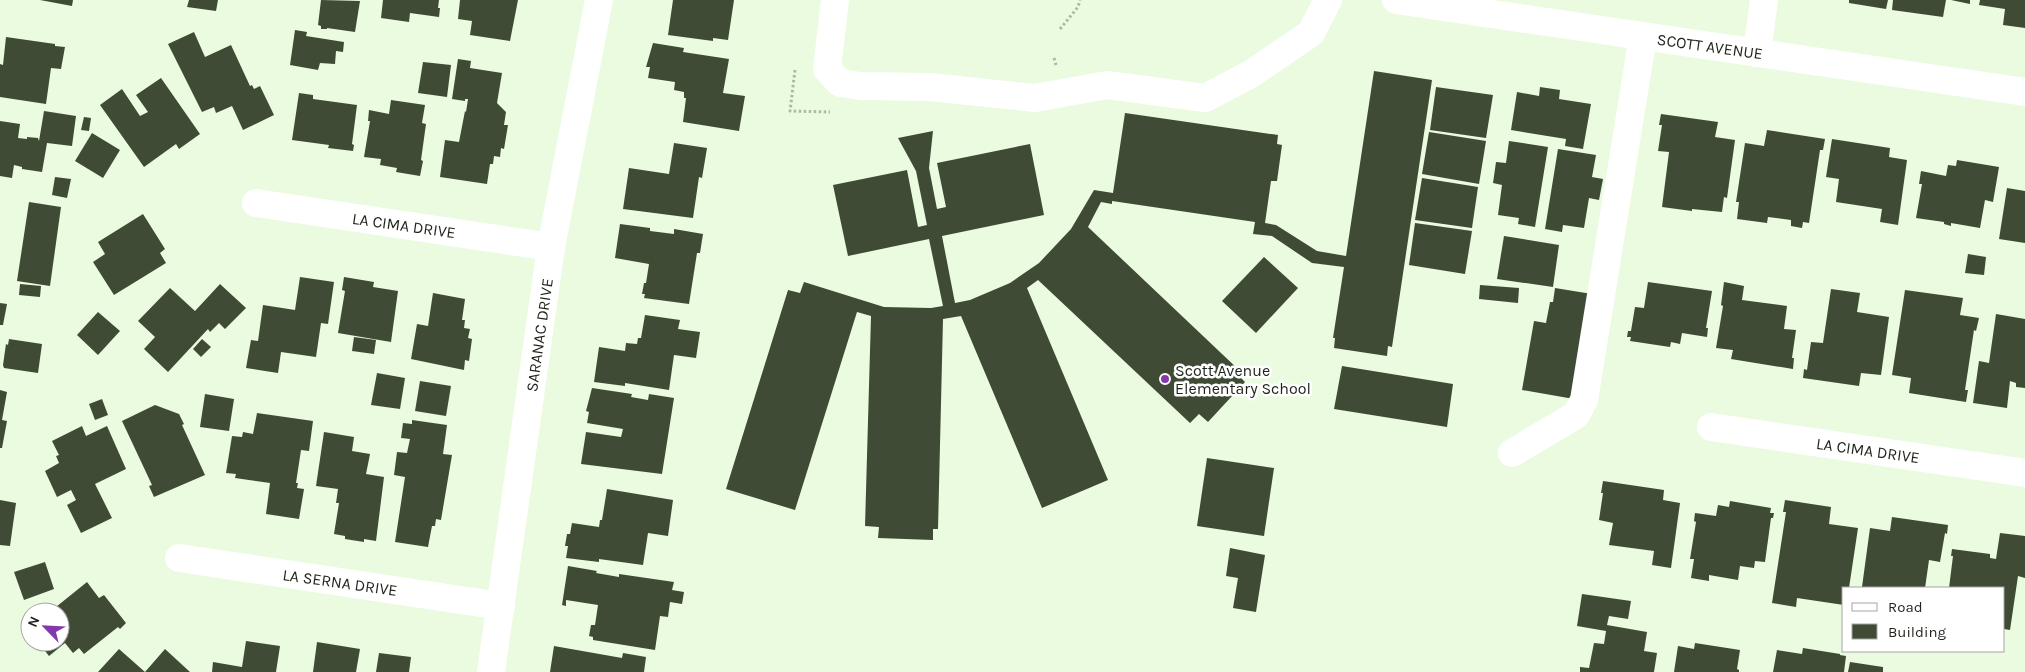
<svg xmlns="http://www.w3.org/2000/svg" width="2025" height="672" font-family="Karla,sans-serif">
<rect width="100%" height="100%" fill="#ebfbdf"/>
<!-- building -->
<g fill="#3f4b35">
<path d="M40,0H73L72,6Z"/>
<path d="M189,0H218L216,11L187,7Z"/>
<path d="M321,0L360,1L355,32L327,28V29H321V26L318,25Z"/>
<path d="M383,0H439L438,8H440L439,17L410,13L409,22L381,18Z"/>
<path d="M460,0H518L510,41L470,35L472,21L458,19Z"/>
<path d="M673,0H734L728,40L713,38V41L668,35Z"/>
<path d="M1849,0H1888L1886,9L1849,3Z"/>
<path d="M1893,0H1946L1943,17L1892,10Z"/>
<path d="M1951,0H1970V4Z"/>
<path d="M1980,0H2025V28L2003,25L2005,9L1979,5Z"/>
<path d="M295,30L307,32L306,36L344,42L343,52L336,51L335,64L320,63L318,70L290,65Z"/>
<path d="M194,32L205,57L231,45L250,86L252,85L254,89L260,86L274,115L243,130L232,106L216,113L214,107L202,112L168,44Z"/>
<path d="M6,37L55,44V46L65,47L61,69L51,68L46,104L0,97V64L3,65Z"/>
<path d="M653,43L684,48L683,52L729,59L723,93L745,96L739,131L683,122L686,98H684V92L674,90L675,82L648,78L650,67H646Z"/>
<path d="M458,59L471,61L470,68L502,73L497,103L506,112L504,125H508L504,149L501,148L500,157L494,156L493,164H490L487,184L440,177L445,140L459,142L465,111L466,112L468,99H465V101L452,99Z"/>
<path d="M423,62L451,65L447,97L418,93Z"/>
<path d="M1374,71L1432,80L1392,347L1388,346L1387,356L1334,348L1335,338H1333L1344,267L1312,263L1272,236L1253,234L1255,222L1112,201V204L1101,202L1088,227L1240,371L1237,374L1245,382L1208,422L1199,414L1190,423L1038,280L1027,288L1108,480L1042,508L961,316L943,319L938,529H933V540L878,538L879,527L865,526L871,316L857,312L795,510L726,489L788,290L800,293L804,282L884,307L931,308L943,306L929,239L848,256L833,185L907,170L918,227L927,225L916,171L898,138L933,131L929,168L937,209L946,207L937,163L1030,144L1044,215L942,236L955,303L970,300L1010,283L1039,263L1071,229L1094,190L1113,193L1125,113L1278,135L1277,144L1282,145L1277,181H1271L1265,223L1276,225L1317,251L1346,256Z"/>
<path d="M161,78L200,134L179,149L176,144L144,167L100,105L122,89L140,116L148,112L136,95Z"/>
<path d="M1436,87L1493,95L1486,138L1430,130Z"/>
<path d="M1540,87L1560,90L1559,99L1591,104L1583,149L1565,146L1566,139L1511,130L1517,92L1539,96Z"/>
<path d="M299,93L313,95V99L357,105L352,144L354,145L353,151L328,148L329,145L292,140Z"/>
<path d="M391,100L425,105L422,123L426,124L421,160L423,161L420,176L396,172L397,168L380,165L381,159L364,157L370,121H368L369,110L389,114Z"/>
<path d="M44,111L76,116L72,146L47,143L42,172L22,169V167L14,165L12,178L0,176V121L20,124L18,138L27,139V137L38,138L39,141Z"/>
<path d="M1661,114L1718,122L1715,137L1735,140L1727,198L1724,197L1722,212L1692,209V211L1662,207L1669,152L1658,151L1662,125H1659Z"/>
<path d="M84,117L91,118L89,131L81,130Z"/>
<path d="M1767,130L1825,139L1823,150H1820L1809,223L1803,222L1802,228L1791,226V220L1768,217L1767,223L1737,219L1739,202H1736L1745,143L1764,146Z"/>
<path d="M1429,132L1486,141L1479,184L1422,174Z"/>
<path d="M92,133L120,150L103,178L75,161Z"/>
<path d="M1832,139L1890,148L1889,157L1907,160L1898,225L1880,222L1882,209L1836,202L1839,179L1826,177Z"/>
<path d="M1509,141L1548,147L1535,227L1518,224L1519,218L1498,215L1502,185L1493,183L1496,162L1506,163Z"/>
<path d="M674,143L707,148L702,178L699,177L693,218L623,209L629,168L669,174Z"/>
<path d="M1558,149L1596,155L1592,177L1603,179L1599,200L1589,198L1584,228L1563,225L1562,232L1545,229Z"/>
<path d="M1957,160L1999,167L1993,202L1985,200L1980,228L1951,223V226L1944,224V222L1916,218L1922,184H1919L1921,171L1946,176L1948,165L1956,166Z"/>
<path d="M55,177L71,179L67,198L52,195Z"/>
<path d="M1422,178L1478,187L1472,228L1415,220Z"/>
<path d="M2007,188L2025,191V243L1999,239Z"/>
<path d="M29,202L61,207L50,286L17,281Z"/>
<path d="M143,214L165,249L160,253L166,263L114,295L93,262L105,254L98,242Z"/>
<path d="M1415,223L1472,231L1465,274L1409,265Z"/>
<path d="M620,224L650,228V231L674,234V229L703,234L700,253H697L689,304L644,298L645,294H642L644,283H646L649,264L615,258Z"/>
<path d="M1504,236L1559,245L1553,287L1497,279Z"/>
<path d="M1968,254L1986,257L1984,275L1965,273Z"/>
<path d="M1264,257L1298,288L1256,333L1222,301Z"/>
<path d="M300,277L334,282L328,324L321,323L316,357L281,352L278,373L246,368L251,340L258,341L263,305L295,310Z"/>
<path d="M344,277L374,282L373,287L398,291L391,342L338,333L345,291L342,290Z"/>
<path d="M1648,282L1712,291L1706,328H1708L1707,337L1682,333L1680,344L1671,342L1670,347L1630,341L1631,337H1627L1628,331H1631L1635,307L1644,308Z"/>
<path d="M1724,282L1744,286L1742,300L1787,306L1784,329L1796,330L1792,358H1794L1793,369L1731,359L1733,350L1716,348L1723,306L1721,305Z"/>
<path d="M20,284L41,286L40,297L19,295Z"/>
<path d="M220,284L246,308L225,329L219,323L210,332L208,329L168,372L144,349L155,337L138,321L170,288L195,311Z"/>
<path d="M1480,285L1519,288L1518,303L1479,299Z"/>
<path d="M1555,288L1592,294L1574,399L1522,390L1534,321L1546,323L1550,302H1553Z"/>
<path d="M1831,289L1860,293L1857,312L1889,317L1881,375L1861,373L1859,386L1803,378L1804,369L1807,370L1811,342L1823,343Z"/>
<path d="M1905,290L1963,298L1960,315L1979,318L1976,331L1974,330L1965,390H1968L1966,402L1909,393L1911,378L1892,375Z"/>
<path d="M433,293L465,299L462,320H465L464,328L470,329L468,338L472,339L469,361L465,360L464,370L411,359L417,324L428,326Z"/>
<path d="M0,303L7,304L3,325H0Z"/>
<path d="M98,312L120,331L98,355L77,335Z"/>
<path d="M1996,314L2025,319V388L2016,387V383L2010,381L2007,408L1973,403L1979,361L1989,363Z"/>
<path d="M645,315L680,320L678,329L700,332L696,358L674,355L669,390L625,383V386L594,382L599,347L625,351L626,343L637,344L638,338H641Z"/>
<path d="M354,337L376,340L374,354L352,351Z"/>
<path d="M9,339L42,344L38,373L4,368L3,365L6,344L8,345Z"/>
<path d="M202,339L211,347L201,357L193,349Z"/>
<path d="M1342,366L1453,384L1447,427L1334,409Z"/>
<path d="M377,373L405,378L400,409L371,405Z"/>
<path d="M420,381L451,386L446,416L415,411Z"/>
<path d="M592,388L632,394L631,397L648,400L649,394L674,398L662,474L581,464L586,432L621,437L623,429L587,423L589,412L586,411Z"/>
<path d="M0,390L7,392L2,420L7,421L2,448H0Z"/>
<path d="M205,394L234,399L229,431L200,427Z"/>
<path d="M102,399L108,415L95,420L89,404Z"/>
<path d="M155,405L179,414L184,424L182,425L205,475L154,497L149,486L152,485L122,421Z"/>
<path d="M257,413L313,421L309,451L301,450L296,483H298L297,488L304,489L299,519L266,514L270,483L235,478L236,474L226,473L232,436L242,437L243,432L253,434Z"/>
<path d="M412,420L447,425L443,454L452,455L441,520L436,519L435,526H432L428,547L395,542L405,477L394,475L397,452L407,453L410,439L401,438L403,423L412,424Z"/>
<path d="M82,426L86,436L107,426L126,469L95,484L112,518L81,533L67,505L76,500L71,490L57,497L45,471L59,463L56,456L59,455L52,441Z"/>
<path d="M324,432L354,437L352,451L370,454L366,474L384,477L376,541L364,539V542L345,539V536L334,534L339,503H336L338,489L316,486Z"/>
<path d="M1207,458L1274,468L1264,536L1197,526Z"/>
<path d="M1603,481L1664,490L1663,500L1680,503L1671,568L1652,565L1654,551L1609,545L1613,523L1599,520L1603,493H1601Z"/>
<path d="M607,489L673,500L668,536L648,533L643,565L599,559V562L566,558L568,546H565L567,534H570L572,523L599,527L600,520H602Z"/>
<path d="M0,500L16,503L10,546L0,545Z"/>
<path d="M1785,500L1831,507L1829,524L1858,528L1849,588H1844V605L1797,598L1796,607L1772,603L1786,512H1783Z"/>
<path d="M1730,501L1771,508L1770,513H1774L1773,518H1771L1765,562L1755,561L1754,568L1740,566L1738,580L1709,575V581L1691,578L1694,559H1690L1696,522L1694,521L1695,513L1716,516L1718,505L1729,507Z"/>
<path d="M1892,517L1948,525L1947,534L1945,533L1940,562L1929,560L1925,588L1862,587L1870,528L1890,531Z"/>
<path d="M2000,533L2025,536V578L2018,576L2010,630L2004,629V588H1949L1953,556H1951L1952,549L1990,554V558L1996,559Z"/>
<path d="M1230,548L1265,555L1256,612L1233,608L1238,578L1226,576Z"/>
<path d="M45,562L54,589L24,600L14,572Z"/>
<path d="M568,566L597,571L596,573L619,577V574L674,582L672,590L684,592L682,604L670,602L668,617L660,616L655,650L593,640V637L589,636L591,625H595L598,605L566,600V606L562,605Z"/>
<path d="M87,582L99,598L104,595L126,623L120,629L118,627L84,654L79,648L73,653L65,643L49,656L38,642H60V612H46L50,609L51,611Z"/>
<path d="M1582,594L1631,601L1628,619L1609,616L1607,625L1647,632L1644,651L1657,653L1654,672H1580V667L1589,668L1594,643L1604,644L1606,631L1577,626Z"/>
<path d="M246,641L280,646L276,672H212L213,662L242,667Z"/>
<path d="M317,642L360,649L356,672H313Z"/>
<path d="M1695,643L1740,650L1737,669L1739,670V672H1674L1678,646L1694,649Z"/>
<path d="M554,646L622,658L623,653L646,657L644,672H550Z"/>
<path d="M1803,648L1840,654V655L1846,656L1844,672H1773L1777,650L1802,654Z"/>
<path d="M119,649L145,672L165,649L190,672H98Z"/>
<path d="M379,653L411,657L409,672H376Z"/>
<path d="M1850,662L1883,667V672H1848Z"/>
</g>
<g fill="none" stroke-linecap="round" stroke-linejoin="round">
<!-- path -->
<g stroke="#acb9a3" stroke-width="3" stroke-dasharray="2.5 2.5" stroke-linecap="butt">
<path d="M1060,29L1078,7L1080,0"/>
<path d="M1054,58L1056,65"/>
<path d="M795,70L790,111L830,112"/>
</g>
<!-- minor -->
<g stroke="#fff" stroke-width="28">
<path d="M835,0L827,69L840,83L861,86L930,87L1035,98L1107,85L1205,98L1251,74L1311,33L1328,0"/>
<path d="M1396,0L2025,92"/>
<path d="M1757,53L1764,0"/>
<path d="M256,203L551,247"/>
<path d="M1711,427L2025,473"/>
<path d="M1512,453L1576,415L1584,400L1643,36"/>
<path d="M179,558L501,606"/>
<path d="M491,672L551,247L599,0"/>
</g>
</g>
<!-- markers -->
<circle fill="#8339ab" stroke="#fff" stroke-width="2" cx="1165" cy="379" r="5"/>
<g text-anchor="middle" stroke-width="5" stroke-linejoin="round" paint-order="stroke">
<!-- street labels -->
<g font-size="16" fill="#1f241b" stroke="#fff">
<text transform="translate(1710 46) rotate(8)" y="6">SCOTT AVENUE</text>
<text transform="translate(404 225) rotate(8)" y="6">LA CIMA DRIVE</text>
<text transform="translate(539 335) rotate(-82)" y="6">SARANAC DRIVE</text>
<text transform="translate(1868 450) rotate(8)" y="6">LA CIMA DRIVE</text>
<text transform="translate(340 582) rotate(8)" y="6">LA SERNA DRIVE</text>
</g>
<!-- poi labels -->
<g font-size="16" fill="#1f241b" stroke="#fff" text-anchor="start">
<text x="1175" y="376">Scott Avenue<tspan x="1175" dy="18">Elementary School</tspan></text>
</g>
</g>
<!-- legend -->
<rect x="1842" y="587" width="162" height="65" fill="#ffffff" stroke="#a5a7a4"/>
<rect x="1852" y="603" width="25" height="8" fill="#ffffff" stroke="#a5a7a4"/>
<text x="1888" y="612" font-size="15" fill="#1f241b">Road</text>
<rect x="1852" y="624" width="25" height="15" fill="#3f4b35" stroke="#a5a7a4"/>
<text x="1888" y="637" font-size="15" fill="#1f241b">Building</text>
<!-- north arrow -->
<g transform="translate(45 627) rotate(294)"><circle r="24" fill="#ffffff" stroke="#a5a7a4"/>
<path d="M0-4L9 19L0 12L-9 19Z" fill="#8339ab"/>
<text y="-8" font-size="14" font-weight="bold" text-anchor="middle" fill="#1f241b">N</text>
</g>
</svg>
